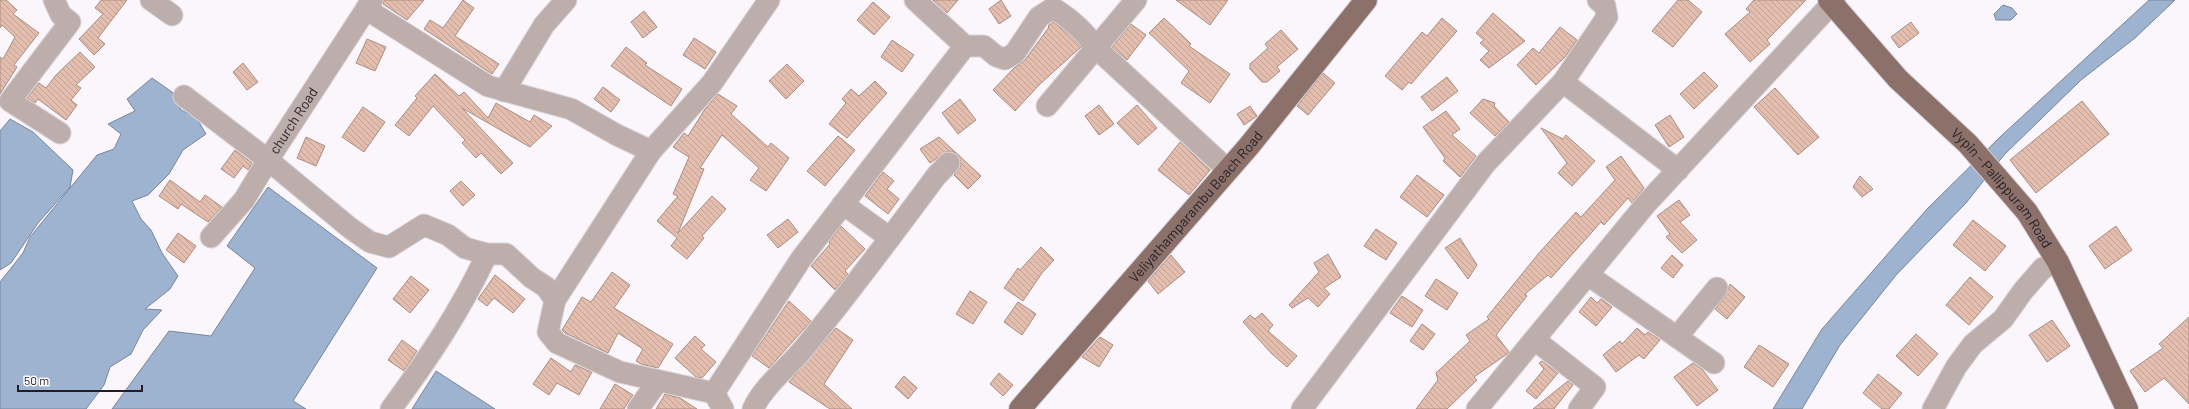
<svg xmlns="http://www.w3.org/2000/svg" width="2189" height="409" font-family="Barlow,sans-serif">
<defs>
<pattern id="building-back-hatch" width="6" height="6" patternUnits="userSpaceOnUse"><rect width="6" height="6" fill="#e3bdad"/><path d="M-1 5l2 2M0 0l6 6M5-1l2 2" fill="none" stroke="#c2a295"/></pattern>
</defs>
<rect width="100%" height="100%" fill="#faf6fb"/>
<!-- water -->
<g fill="#9db3d0" stroke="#78869d">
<path d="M2149,0H2175L2135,38L2081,80L2004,155L1966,203L1897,274L1840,345L1802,409H1773L1822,329L1927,209L2001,136Z"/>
<path d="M2003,5L2012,8L2017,14L2011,20H1996L1994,14Z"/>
<path d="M152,78L172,92L181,110L196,117L206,134L183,150L169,174L148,195L132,201L141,219L151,230L162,253L178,276L170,289L145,309L162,310L143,330L131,354L110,367L104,385L86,409H0V282L23,253L30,237L97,155L114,149L121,134L108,124L135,111L127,99Z"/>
<path d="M10,119L33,132L73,170L70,187L38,223L11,263L0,270V131Z"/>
<path d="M268,187L377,268L293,401L306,409H112L169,331L211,336L255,268L227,246Z"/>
<path d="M436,371L495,409H412Z"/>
</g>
<!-- building -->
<g fill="url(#building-back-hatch)" stroke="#ab8d81">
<path d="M0,0H6L17,10L13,14L39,33L14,65L17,67L0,94V57L3,59L15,37L2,25L0,28Z"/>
<path d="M101,0H127L98,38L105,44L94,55L79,39L103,14L95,8Z"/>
<path d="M384,0H424L407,20L383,4Z"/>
<path d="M463,0L474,8L455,36L499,64L492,74L424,29L430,20L443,28Z"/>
<path d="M933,0H958L947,13Z"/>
<path d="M1001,0L1011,16L999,24L989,9Z"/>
<path d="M1176,0H1228L1210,25Z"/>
<path d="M1678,0H1688L1702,12L1673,47L1652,31Z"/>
<path d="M1754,0H1806L1767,40L1770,44L1750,62L1725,34L1750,12L1746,9Z"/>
<path d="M873,2L890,17L874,35L857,20Z"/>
<path d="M644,11L657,27L643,38L631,22Z"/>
<path d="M1493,13L1525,41L1489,68L1480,60L1489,51L1480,43L1484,40L1476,33Z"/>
<path d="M1164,18L1191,44L1189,46L1230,74L1210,103L1181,83L1189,71L1149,33Z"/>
<path d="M1442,18L1457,31L1411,84L1409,82L1402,90L1385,76L1422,32L1427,36Z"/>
<path d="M1053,22L1069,34L1081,47L1040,84L1015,111L993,90L1014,68L1025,60L1049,27L1048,26Z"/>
<path d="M1911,22L1919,33L1899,48L1891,37Z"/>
<path d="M1131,24L1146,35L1127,60L1112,47Z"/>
<path d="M1560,27L1577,40L1565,57L1536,85L1517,65L1533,48L1539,53Z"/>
<path d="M1281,30L1298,49L1277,67L1280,71L1267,82H1262L1250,69V64L1268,48L1265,44Z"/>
<path d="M694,38L716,52L705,69L683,55Z"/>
<path d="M367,39L386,47L375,71L356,63Z"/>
<path d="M892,40L914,55L902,72L881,57Z"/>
<path d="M626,47L647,63L645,65L682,89L671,106L611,66Z"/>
<path d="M80,52L95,67L76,85L81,88L71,100L77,105L66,120L38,99L35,103L27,98L39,83L46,88L56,75Z"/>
<path d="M243,63L258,82L247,90L233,72Z"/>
<path d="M787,64L804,81L786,99L769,81Z"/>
<path d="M1704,72L1718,86L1694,109L1680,94Z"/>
<path d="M1323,73L1335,83L1308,115L1297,106Z"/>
<path d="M435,74L459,96L464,92L488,118L496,103L530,122L534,115L552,126L530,147L462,108L513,163L501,174L481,153L476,158L462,143L465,140L433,106L409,136L395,125L417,98L415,96Z"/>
<path d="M1447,77L1458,91L1432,111L1421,97Z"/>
<path d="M875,81L887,93L847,138L829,124L846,103L842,99L851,89L859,96Z"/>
<path d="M603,87L620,100L611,112L594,99Z"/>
<path d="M1775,88L1819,137L1798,155L1754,107Z"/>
<path d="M718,94L737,106L731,114L768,147L771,143L789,158L766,191L750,180L759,168L722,135L700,168L704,169L678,233L712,196L726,209L702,236L704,238L687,259L671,246L677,238L657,221L678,196L673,194L689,157L673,147L684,133L688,136L705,109Z"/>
<path d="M960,99L976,120L958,134L942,113Z"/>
<path d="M1483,99L1495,103L1494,106L1509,122L1495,136L1470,113Z"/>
<path d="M2082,101L2109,134L2036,193L2010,160Z"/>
<path d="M1099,105L1114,124L1099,135L1085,116Z"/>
<path d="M1137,105L1157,128L1138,145L1117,123Z"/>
<path d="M1250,106L1257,116L1244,125L1237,114Z"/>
<path d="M363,107L385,122L364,152L342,137Z"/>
<path d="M1446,111L1460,129L1452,135L1476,156L1460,177L1443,161L1445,158L1423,127Z"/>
<path d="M1670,115L1684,137L1669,147L1655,125Z"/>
<path d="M1541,128L1563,139L1566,135L1595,161L1572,186L1558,173L1567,163Z"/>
<path d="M838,136L855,150L825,186L807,171Z"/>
<path d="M306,137L325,146L316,166L297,158Z"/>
<path d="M939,137L981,176L968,189L954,175L961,166L960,160L957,154L952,151L946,152L930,163L920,149Z"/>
<path d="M1180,142L1210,170L1189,195L1158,170Z"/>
<path d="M235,150L252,163L248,170L243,166L234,178L221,169Z"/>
<path d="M1621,156L1644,188L1632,203L1628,198L1604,225L1601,222L1551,278L1548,275L1525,294L1527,296L1496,335L1509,352L1507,354L1474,377L1477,380L1447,409H1416L1438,380L1436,373L1470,341L1466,335L1489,319L1487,317L1539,253L1576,212L1581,217L1615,180L1606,167Z"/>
<path d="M883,172L894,181L887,189L899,199L888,214L865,196Z"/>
<path d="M1417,175L1444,195L1427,217L1400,197Z"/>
<path d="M1860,176L1873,189L1862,197L1853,187Z"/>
<path d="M170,180L200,202L205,195L222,207L208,222L181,204L178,209L159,196Z"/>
<path d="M461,181L475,195L463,206L450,191Z"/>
<path d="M1679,200L1690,215L1680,222L1697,240L1682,253L1666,237L1670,234L1657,216Z"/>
<path d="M788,219L798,232L778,248L767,235Z"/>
<path d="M1973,220L2006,246L1985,271L1953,245Z"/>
<path d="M841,226L865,249L845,271L848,274L835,290L811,266L830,244L829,242Z"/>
<path d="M2116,226L2132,250L2105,269L2089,246Z"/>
<path d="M1376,229L1397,243L1386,260L1364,246Z"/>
<path d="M178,233L196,246L184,263L166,250Z"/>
<path d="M1460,238L1477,265L1468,279L1445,248Z"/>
<path d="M1041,247L1054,260L1042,273L1023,301L1004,288L1018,268L1020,270Z"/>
<path d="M1328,254L1341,277L1324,288L1330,294L1318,307L1308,298L1292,308L1289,305L1319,272L1314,263Z"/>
<path d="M1171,255L1185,272L1158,294L1148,281Z"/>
<path d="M1672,255L1683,265L1673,278L1661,268Z"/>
<path d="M612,272L630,285L614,308L673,344L658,368L641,364L636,361L643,349L618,333L608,353L565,333L562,330L582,297L591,302Z"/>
<path d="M495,275L525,299L513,313L494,298L487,306L478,299Z"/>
<path d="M411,276L429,290L410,313L393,299Z"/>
<path d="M1970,277L1993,297L1969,325L1946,305Z"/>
<path d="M1436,279L1458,293L1447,310L1425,296Z"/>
<path d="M1730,284L1745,297L1727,319L1715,309L1726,295Z"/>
<path d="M970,291L987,302L973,324L956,314Z"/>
<path d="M1402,296L1423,310L1412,327L1390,313Z"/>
<path d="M1591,297L1597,303L1601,299L1612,307L1596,326L1579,312Z"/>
<path d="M789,301L811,321L769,368L752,356Z"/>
<path d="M1018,302L1036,314L1022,335L1004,322Z"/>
<path d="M1262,313L1273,325L1268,331L1297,356L1287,367L1272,354L1243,322L1250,315L1255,319Z"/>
<path d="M2189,317V404L2164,378L2145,392L2130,371L2163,348L2159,344Z"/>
<path d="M2052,320L2070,346L2047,362L2029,335Z"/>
<path d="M1422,324L1435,334L1423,350L1410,341Z"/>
<path d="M836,328L853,340L824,384L852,409H830L789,382Z"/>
<path d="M1637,328L1645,335L1648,332L1660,340L1644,359L1639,355L1616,372L1603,355L1620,341L1622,344Z"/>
<path d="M1916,334L1938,354L1918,376L1896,356Z"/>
<path d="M695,336L705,345L701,349L716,362L702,378L696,377L675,358Z"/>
<path d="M1100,337L1113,345L1099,367L1082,357Z"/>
<path d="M402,340L417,351L404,371L388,360Z"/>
<path d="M1759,345L1789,364L1773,387L1744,367Z"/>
<path d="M551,358L571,372L575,365L592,372L579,395L557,383L549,395L533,384Z"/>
<path d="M1542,361L1558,373L1536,399L1526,391L1544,369L1539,363Z"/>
<path d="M1693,363L1702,369L1718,390L1697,406L1674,377Z"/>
<path d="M999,373L1013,385L1003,396L990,384Z"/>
<path d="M1878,374L1902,393L1889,409H1882L1863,393Z"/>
<path d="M904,376L917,388L908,399L895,387Z"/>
<path d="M1568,381L1573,385L1554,409H1533Z"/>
<path d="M615,384L633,395L630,399L624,409H600Z"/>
<path d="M665,394L680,398L697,409H656Z"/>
</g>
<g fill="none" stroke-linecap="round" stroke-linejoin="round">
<!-- minor casing -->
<g stroke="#d8d3d9" stroke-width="23">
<g id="minor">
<path d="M54,0L61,15L70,22L10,101L60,133"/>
<path d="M151,0L172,15"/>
<path d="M915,0L965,46H984L996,56L1005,59L1015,53L1039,17L1053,8C1071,19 1084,30 1095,47L1228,170"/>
<path d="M366,9L488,86L571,109L617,135L651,151"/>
<path d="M1563,82L1678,170"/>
<path d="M504,91L544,25L566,0"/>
<path d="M184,96L268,160L350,228L370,242L389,247L424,225L448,235L465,248L487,254H506L532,278L546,287L555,300L548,332L557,343L620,372L714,393L723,409"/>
<path d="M1047,106L1136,0"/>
<path d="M843,204L890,238"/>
<path id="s1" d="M211,237L244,200L268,160L372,0"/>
<path d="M1588,275L1714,363"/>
<path d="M555,300L651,151L712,83L769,0"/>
<path d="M1677,337L1717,288"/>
<path d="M1535,340L1595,387L1579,409"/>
<path d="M714,393L801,259L965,46"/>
<path d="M391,409C428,359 461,310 487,254"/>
<path d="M638,409L658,381"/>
<path d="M753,409C764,385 789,367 805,347C851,291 894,233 937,175L949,163"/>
<path d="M1302,409L1485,164L1563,82L1607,17L1605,6L1598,0"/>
<path d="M1477,409L1646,204L1835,0"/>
<path d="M1933,409L1956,367L1973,344L2003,319L2023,291L2043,268L2058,262"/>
</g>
</g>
<!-- major casing -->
<g stroke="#d8d3d9" stroke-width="24">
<g id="major">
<path id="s2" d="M1829,0L1898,79L1968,144L2027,212L2058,262L2127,409"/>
<path id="s3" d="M1020,409L1249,146L1366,0"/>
</g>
</g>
<!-- minor -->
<use href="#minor" stroke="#bdaeab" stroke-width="21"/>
<!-- major -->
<use href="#major" stroke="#8c716b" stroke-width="22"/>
</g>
<g text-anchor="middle" stroke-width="4" stroke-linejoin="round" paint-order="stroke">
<!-- street labels -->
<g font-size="14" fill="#231c25" stroke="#fff">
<text dy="5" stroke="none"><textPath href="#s1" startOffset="143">church Road</textPath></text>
<text dy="5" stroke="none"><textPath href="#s2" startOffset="256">Vypin - Pallippuram Road</textPath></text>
<text dy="5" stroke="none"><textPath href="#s3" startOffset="268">Veliyathamparambu Beach Road</textPath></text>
</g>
</g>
<!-- scale -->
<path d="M18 385v6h124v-6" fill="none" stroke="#231c25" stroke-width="2"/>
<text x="24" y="385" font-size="12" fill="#231c25" stroke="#ffffff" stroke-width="3" paint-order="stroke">50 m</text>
</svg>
